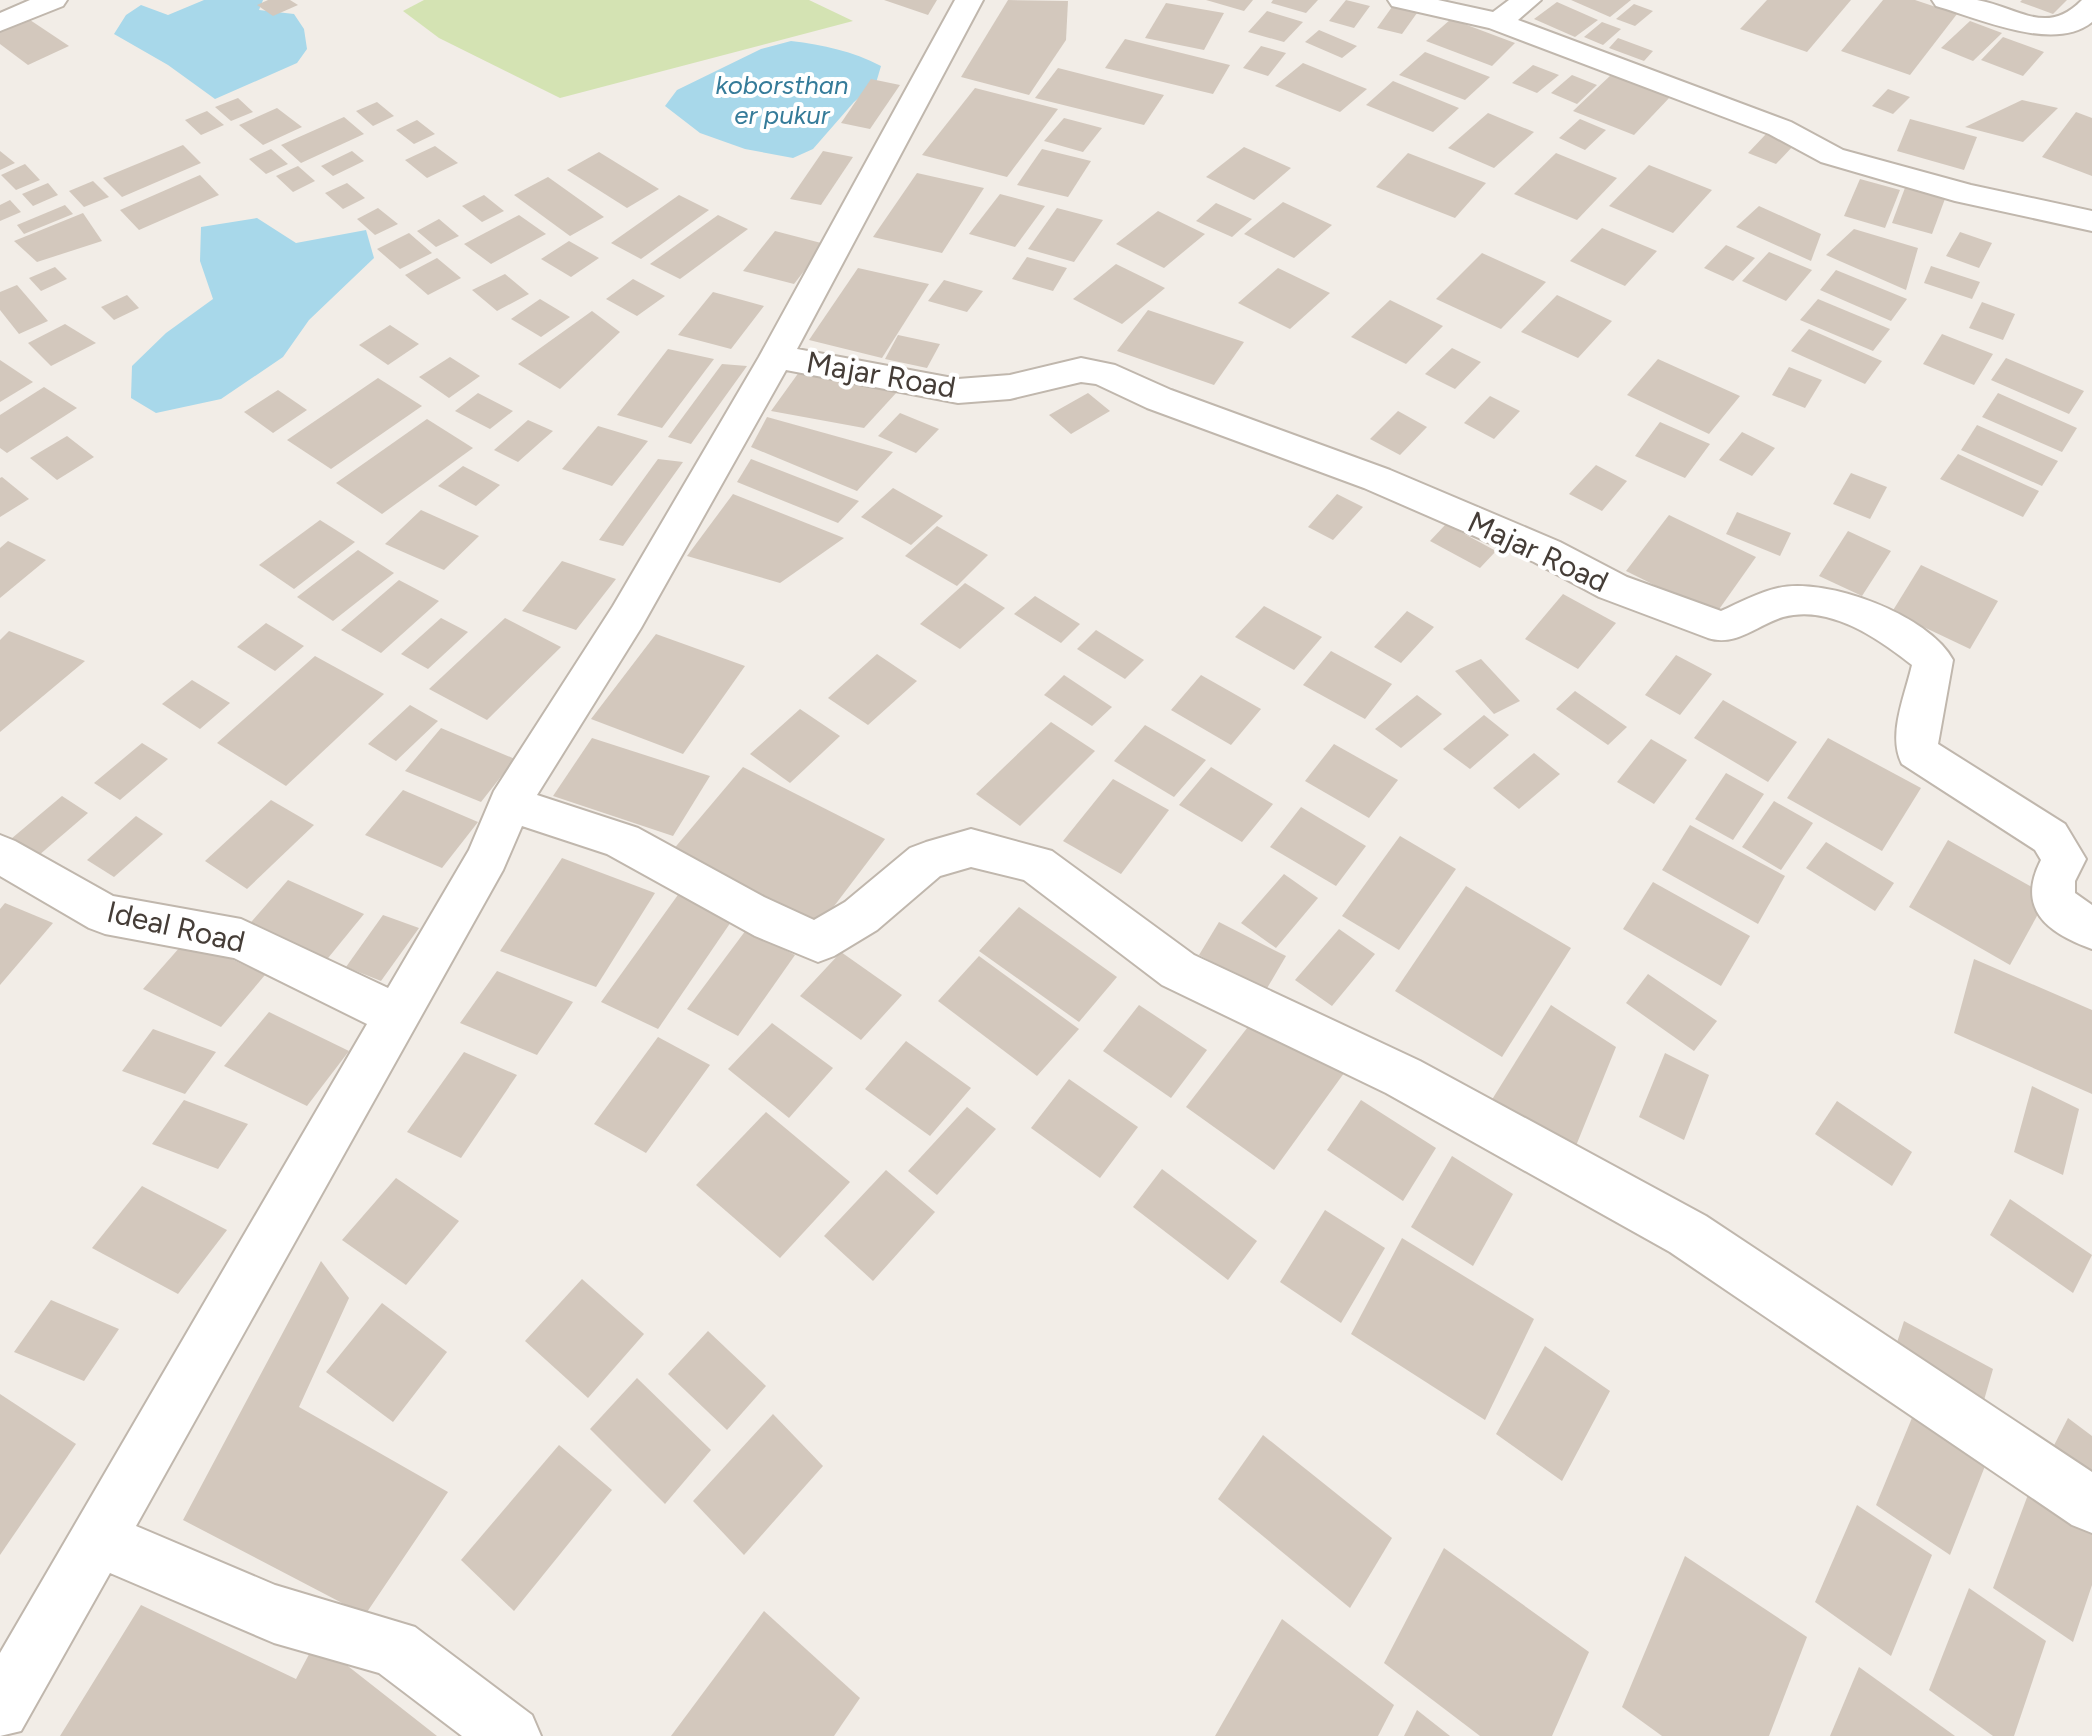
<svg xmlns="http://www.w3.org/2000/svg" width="2092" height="1736" font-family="Figtree,sans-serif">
<rect width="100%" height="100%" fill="#f2ede7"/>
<!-- green -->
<path fill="#d4e3b3" d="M424,0H809L853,21L560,98L439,38L403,11Z"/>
<!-- water -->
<g fill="#a8d8ea">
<path d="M204,0H263L259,10L294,14L304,29L307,49L297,63L215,99L168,65L114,34L126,15L141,5L168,15Z"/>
<path d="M791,41C824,45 852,51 881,66L876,83L854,102L813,149L793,158L745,149L700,133L665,106L677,90L761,49Z"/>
<path d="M257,218L296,243L366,230L374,258L309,320L283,357L221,399L156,413L131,398L132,366L166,333L213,299L200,261L201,227Z"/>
</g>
<!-- building -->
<g fill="#d3c8bd">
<path d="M268,0H290L298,5L273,16L257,5Z"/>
<path d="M884,0H937L928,15Z"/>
<path d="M1008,0L1068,1L1066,40L1029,95L961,77Z"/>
<path d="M1206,0H1253L1244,11Z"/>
<path d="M1273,0H1318L1306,13L1271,3Z"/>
<path d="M1346,0L1370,6L1354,28L1329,21Z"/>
<path d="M1571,0H1631L1610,17Z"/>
<path d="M1767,0H1851L1807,52L1740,29Z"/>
<path d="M1883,0H1915L1957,14L1910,75L1841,51Z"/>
<path d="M2022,0H2067L2053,14L2020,2Z"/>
<path d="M1557,2L1598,20L1575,37L1534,19Z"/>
<path d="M1166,3L1224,13L1204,50L1145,38Z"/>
<path d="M1634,4L1653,11L1635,26L1616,19Z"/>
<path d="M1392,7L1417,13L1402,34L1377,28Z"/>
<path d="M1267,11L1303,22L1284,42L1248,32Z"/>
<path d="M27,18L69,46L28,65L0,44V27Z"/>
<path d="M1451,19L1515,43L1492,66L1426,41Z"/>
<path d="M1970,21L2002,33L1973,61L1941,48Z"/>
<path d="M1602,22L1621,29L1603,45L1584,37Z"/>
<path d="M1319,30L1357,46L1342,58L1305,42Z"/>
<path d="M2003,37L2044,52L2023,76L1981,60Z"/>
<path d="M1618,38L1653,51L1644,61L1609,48Z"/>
<path d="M1125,39L1230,65L1213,94L1105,68Z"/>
<path d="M1261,46L1286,53L1268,76L1243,68Z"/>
<path d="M1425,52L1490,77L1465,100L1399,75Z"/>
<path d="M1303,63L1367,89L1340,112L1275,86Z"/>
<path d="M1533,65L1559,75L1537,93L1512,83Z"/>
<path d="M1058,68L1164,95L1144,125L1035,98Z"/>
<path d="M1612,74L1671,96L1634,135L1573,111Z"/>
<path d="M1572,75L1597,85L1577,104L1551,93Z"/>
<path d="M871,79L900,85L870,129L841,123Z"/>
<path d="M1393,81L1459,108L1433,132L1366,105Z"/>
<path d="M975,88L1058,109L1007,177L922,155Z"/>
<path d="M1888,89L1910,97L1893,114L1872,106Z"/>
<path d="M238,98L253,112L231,121L215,107Z"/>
<path d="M2022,100L2058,108L2023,142L1965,127Z"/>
<path d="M377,102L394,116L373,126L356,111Z"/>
<path d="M277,108L302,127L263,145L239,125Z"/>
<path d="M207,111L224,125L201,135L185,120Z"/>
<path d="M2076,112L2092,118V176L2042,157Z"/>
<path d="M1488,113L1534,132L1494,168L1448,148Z"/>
<path d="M344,117L364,134L301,163L281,145Z"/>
<path d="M1064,118L1102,128L1083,152L1044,141Z"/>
<path d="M1580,119L1606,130L1585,150L1559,138Z"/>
<path d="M1910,119L1977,137L1964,170L1897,151Z"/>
<path d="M417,120L435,134L414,144L396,130Z"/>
<path d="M1767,133L1795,144L1776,164L1748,153Z"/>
<path d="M183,145L201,163L122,197L103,178Z"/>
<path d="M435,146L458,163L427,178L405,160Z"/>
<path d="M1244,147L1291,168L1254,200L1206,177Z"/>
<path d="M271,149L288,164L266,174L249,159Z"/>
<path d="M1042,149L1091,161L1068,197L1017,185Z"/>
<path d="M0,151L15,163L0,170Z"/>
<path d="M352,151L364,161L333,176L321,166Z"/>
<path d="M823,151L853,157L821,205L790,199Z"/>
<path d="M599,152L659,189L627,208L567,170Z"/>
<path d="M1408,153L1486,183L1455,218L1376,187Z"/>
<path d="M1556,153L1617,178L1577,220L1514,194Z"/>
<path d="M25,164L40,180L16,190L1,175Z"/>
<path d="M1649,165L1712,190L1673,233L1609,206Z"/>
<path d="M298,166L315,181L293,192L276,176Z"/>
<path d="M917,173L984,188L942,253L873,237Z"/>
<path d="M200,175L219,195L139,230L120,210Z"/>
<path d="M548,177L604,217L570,236L514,195Z"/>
<path d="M1860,179L1900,190L1885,228L1844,216Z"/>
<path d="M93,181L109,197L84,207L69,191Z"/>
<path d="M48,183L58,195L33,206L22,194Z"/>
<path d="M347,183L365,198L343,209L325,193Z"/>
<path d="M1906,185L1946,196L1932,234L1892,223Z"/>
<path d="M1000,194L1045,206L1015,247L969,234Z"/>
<path d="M484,195L504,211L482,222L462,206Z"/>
<path d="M679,195L709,210L641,259L611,243Z"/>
<path d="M10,200L21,212L0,221V205Z"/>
<path d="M1283,202L1332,225L1294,258L1244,234Z"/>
<path d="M1216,203L1252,219L1232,237L1196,221Z"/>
<path d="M65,205L73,214L24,234L17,225Z"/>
<path d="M1759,206L1821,234L1811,261L1736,227Z"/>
<path d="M378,208L398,224L375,235L357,219Z"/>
<path d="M1057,208L1103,220L1074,262L1028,249Z"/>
<path d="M1158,211L1205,234L1164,268L1116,244Z"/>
<path d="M83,213L102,241L37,262L14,241Z"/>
<path d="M519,215L546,234L491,264L464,244Z"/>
<path d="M718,215L748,229L680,279L650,264Z"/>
<path d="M439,219L459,236L436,247L417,231Z"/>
<path d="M1602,228L1657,251L1625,286L1570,261Z"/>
<path d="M1854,229L1918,248L1906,290L1826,255Z"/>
<path d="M775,231L825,244L794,284L743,271Z"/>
<path d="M1960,232L1992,243L1979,268L1946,256Z"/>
<path d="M409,233L432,253L400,269L377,249Z"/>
<path d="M569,241L599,258L571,277L541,259Z"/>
<path d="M1726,245L1755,258L1733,281L1704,268Z"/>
<path d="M1769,252L1812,270L1786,301L1742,281Z"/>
<path d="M1482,253L1546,282L1501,329L1436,299Z"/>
<path d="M1027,257L1067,268L1053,291L1012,279Z"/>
<path d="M437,258L461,278L428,295L405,275Z"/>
<path d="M1116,264L1165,288L1122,324L1073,299Z"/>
<path d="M1931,266L1980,282L1972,299L1924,283Z"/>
<path d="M55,267L67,279L41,291L29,278Z"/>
<path d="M858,268L929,284L882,358L809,340Z"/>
<path d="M1278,268L1330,293L1290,329L1238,303Z"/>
<path d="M1836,270L1907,299L1891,321L1820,290Z"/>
<path d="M505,274L529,294L497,311L472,290Z"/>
<path d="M633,279L665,296L637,316L606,299Z"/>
<path d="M944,280L983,291L967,312L928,301Z"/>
<path d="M17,285L48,321L19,334L0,310V292Z"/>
<path d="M713,292L764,306L731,349L678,335Z"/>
<path d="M127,295L139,308L114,320L101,307Z"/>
<path d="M1557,295L1612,321L1578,358L1521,332Z"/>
<path d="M540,299L570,317L541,337L511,319Z"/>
<path d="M1818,299L1890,329L1873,351L1800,320Z"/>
<path d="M1390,300L1443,326L1406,364L1351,337Z"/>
<path d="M1982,302L2015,314L2003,340L1969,328Z"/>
<path d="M1148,310L1244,342L1214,385L1117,351Z"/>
<path d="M592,311L620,332L560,389L518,364Z"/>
<path d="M65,324L96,343L51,366L28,343Z"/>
<path d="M390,325L419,344L388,365L359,345Z"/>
<path d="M1809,329L1882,361L1865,384L1791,351Z"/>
<path d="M1942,334L1993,354L1974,385L1923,364Z"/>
<path d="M898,335L940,344L927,368L885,359Z"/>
<path d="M1452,348L1481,362L1455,389L1425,374Z"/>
<path d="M668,349L714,359L662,428L617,415Z"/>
<path d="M450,357L480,376L449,398L419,377Z"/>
<path d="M2006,358L2084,391L2069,414L1991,380Z"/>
<path d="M1658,359L1740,396L1709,434L1627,395Z"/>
<path d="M0,360L33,382L0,402Z"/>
<path d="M722,364L747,366L691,444L668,437Z"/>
<path d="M1789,367L1822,380L1805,408L1772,395Z"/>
<path d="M802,368L897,392L864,428L771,411Z"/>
<path d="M378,378L422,406L331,469L287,440Z"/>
<path d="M44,387L77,408L7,453L0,448V415Z"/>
<path d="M278,390L307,410L273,433L244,412Z"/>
<path d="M478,393L513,411L490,429L455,411Z"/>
<path d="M1088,393L1110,411L1071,434L1049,415Z"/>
<path d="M1998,393L2077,428L2062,452L1982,417Z"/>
<path d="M1490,396L1520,411L1494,439L1464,423Z"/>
<path d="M1398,411L1427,427L1400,455L1370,439Z"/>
<path d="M900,413L939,429L916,453L878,436Z"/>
<path d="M767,417L893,452L857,491L751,447Z"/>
<path d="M427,419L473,448L382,514L336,483Z"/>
<path d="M528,420L553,431L518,462L494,450Z"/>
<path d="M1660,422L1710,444L1685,478L1635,456Z"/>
<path d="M1977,425L2058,461L2042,486L1961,450Z"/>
<path d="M598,426L648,441L612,486L562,469Z"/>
<path d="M1742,432L1775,448L1752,476L1719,460Z"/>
<path d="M67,436L94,457L57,480L30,458Z"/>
<path d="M1958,454L2039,491L2023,517L1940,479Z"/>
<path d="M658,459L683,462L623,546L599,540Z"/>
<path d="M751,459L859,501L838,523L737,482Z"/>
<path d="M1596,465L1627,481L1602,511L1569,494Z"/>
<path d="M463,466L500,485L476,506L438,486Z"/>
<path d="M1851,473L1887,487L1870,519L1833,504Z"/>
<path d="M2,477L29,499L0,517V478Z"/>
<path d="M893,488L943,516L911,545L861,517Z"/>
<path d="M733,494L844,538L780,583L687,556Z"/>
<path d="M1337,494L1363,507L1333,540L1308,527Z"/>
<path d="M421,510L479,536L444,570L385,544Z"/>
<path d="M1737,512L1791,533L1780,556L1726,534Z"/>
<path d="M1669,515L1756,557L1715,615L1626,571Z"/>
<path d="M320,520L355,542L294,589L259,565Z"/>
<path d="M1446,524L1496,551L1480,568L1430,541Z"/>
<path d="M937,526L988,555L957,586L905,556Z"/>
<path d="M1848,531L1891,551L1862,596L1819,576Z"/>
<path d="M8,541L46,560L0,598V548Z"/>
<path d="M358,550L394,573L333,621L297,597Z"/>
<path d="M562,561L616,579L576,630L522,611Z"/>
<path d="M1921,565L1998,601L1970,649L1892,612Z"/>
<path d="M399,580L439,601L381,653L341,630Z"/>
<path d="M965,583L1005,608L960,649L920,624Z"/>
<path d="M1563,594L1616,623L1578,669L1525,639Z"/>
<path d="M1035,596L1080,624L1061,643L1014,614Z"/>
<path d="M1264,606L1322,637L1294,670L1235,637Z"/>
<path d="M1407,611L1434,627L1401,663L1374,647Z"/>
<path d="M441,618L468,632L428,669L401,654Z"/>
<path d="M505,618L561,647L487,720L429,689Z"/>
<path d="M266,623L304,646L275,671L237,647Z"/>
<path d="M1096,630L1144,660L1125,679L1077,649Z"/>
<path d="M9,631L85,661L0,732V640Z"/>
<path d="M656,634L745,666L683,754L591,719Z"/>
<path d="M1331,651L1392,684L1365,719L1303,685Z"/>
<path d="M877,654L917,681L868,725L828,698Z"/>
<path d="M1676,655L1712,674L1680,715L1645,695Z"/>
<path d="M315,656L384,694L286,786L217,743Z"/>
<path d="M1481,659L1520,701L1494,714L1455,671Z"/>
<path d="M1064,675L1112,707L1092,726L1044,695Z"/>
<path d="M1201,675L1261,709L1231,745L1171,710Z"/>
<path d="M192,680L230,703L200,729L162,704Z"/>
<path d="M1575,691L1627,727L1608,745L1556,709Z"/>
<path d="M1417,695L1442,714L1401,748L1375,729Z"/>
<path d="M1723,700L1797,742L1768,782L1694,738Z"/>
<path d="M410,705L438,721L396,761L368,744Z"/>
<path d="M800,709L840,736L790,783L750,754Z"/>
<path d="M1484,715L1509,735L1470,769L1443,749Z"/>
<path d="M1051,722L1095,751L1020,826L976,794Z"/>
<path d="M1145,725L1206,760L1174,797L1114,761Z"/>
<path d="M441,728L515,759L481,802L405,771Z"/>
<path d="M592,738L710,776L673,836L553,796Z"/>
<path d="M1828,738L1921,788L1882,851L1787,798Z"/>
<path d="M1651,739L1687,760L1654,804L1617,782Z"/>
<path d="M142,743L168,759L120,800L94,783Z"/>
<path d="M1334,744L1398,780L1369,818L1305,781Z"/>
<path d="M1534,753L1560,774L1519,809L1493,788Z"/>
<path d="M743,767L885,839L816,930L672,851Z"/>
<path d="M1211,767L1273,804L1242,842L1179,805Z"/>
<path d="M1726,773L1764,794L1733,840L1695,819Z"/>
<path d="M1113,779L1169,810L1121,874L1063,841Z"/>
<path d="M403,790L478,822L442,868L365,835Z"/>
<path d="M62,796L88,813L38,856L11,839Z"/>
<path d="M271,800L314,825L247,889L205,861Z"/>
<path d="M1774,801L1813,823L1781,870L1742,847Z"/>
<path d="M1301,807L1366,846L1336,886L1270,847Z"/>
<path d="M136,816L163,834L114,877L87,860Z"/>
<path d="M1690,825L1785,876L1758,924L1662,870Z"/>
<path d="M1400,836L1456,869L1399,950L1342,916Z"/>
<path d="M1948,840L2048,896L2010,965L1909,907Z"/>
<path d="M1826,842L1894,883L1875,911L1806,868Z"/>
<path d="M562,858L655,893L596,987L500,951Z"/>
<path d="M1284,874L1318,898L1276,948L1241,923Z"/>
<path d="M288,880L364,914L324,963L246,928Z"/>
<path d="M1653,882L1750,936L1721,986L1623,929Z"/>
<path d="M1466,886L1571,948L1502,1057L1395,991Z"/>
<path d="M680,892L735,916L658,1029L601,1002Z"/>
<path d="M5,903L53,923L0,985V909Z"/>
<path d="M1019,907L1117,977L1079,1022L979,951Z"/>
<path d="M383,915L419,928L381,981L346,967Z"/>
<path d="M1219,922L1286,956L1266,990L1199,955Z"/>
<path d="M1339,929L1375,954L1332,1006L1295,980Z"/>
<path d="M746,930L795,955L738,1036L687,1009Z"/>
<path d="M188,938L265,975L221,1027L143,989Z"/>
<path d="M841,952L902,995L861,1040L800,996Z"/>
<path d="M979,956L1079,1029L1037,1076L938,1001Z"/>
<path d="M1974,959L2092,1010V1094L1954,1033Z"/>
<path d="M497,971L573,1002L537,1055L460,1023Z"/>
<path d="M1648,974L1717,1021L1694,1051L1626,1003Z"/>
<path d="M1139,1005L1207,1050L1171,1098L1103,1051Z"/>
<path d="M1551,1005L1616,1047L1569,1163L1483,1114Z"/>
<path d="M1261,1010L1347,1069L1274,1170L1186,1107Z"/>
<path d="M269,1012L349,1051L307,1106L224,1066Z"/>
<path d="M772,1023L833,1068L789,1118L728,1069Z"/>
<path d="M153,1029L216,1052L185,1094L122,1071Z"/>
<path d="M658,1037L710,1065L646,1153L594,1124Z"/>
<path d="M906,1041L971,1088L930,1136L865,1089Z"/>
<path d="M464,1052L517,1075L461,1158L407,1132Z"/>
<path d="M1665,1053L1709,1075L1684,1140L1639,1117Z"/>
<path d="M1069,1079L1138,1127L1100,1178L1031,1128Z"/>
<path d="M2032,1086L2079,1109L2063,1175L2014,1152Z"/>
<path d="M184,1100L248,1124L218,1169L152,1144Z"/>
<path d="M1361,1100L1436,1148L1403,1201L1327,1150Z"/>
<path d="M1837,1101L1912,1152L1892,1186L1815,1134Z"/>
<path d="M967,1107L996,1129L937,1195L908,1171Z"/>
<path d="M766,1112L850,1182L780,1258L696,1185Z"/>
<path d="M1452,1156L1513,1194L1473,1266L1411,1227Z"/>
<path d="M1162,1169L1257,1241L1228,1280L1133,1207Z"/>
<path d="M886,1170L935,1212L873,1281L824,1236Z"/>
<path d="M396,1178L459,1221L406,1285L342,1240Z"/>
<path d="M142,1186L227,1230L178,1294L92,1248Z"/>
<path d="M2010,1199L2092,1255L2073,1293L1990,1235Z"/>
<path d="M1325,1210L1385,1248L1341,1323L1280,1282Z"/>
<path d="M1402,1238L1534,1319L1485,1420L1351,1334Z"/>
<path d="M321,1261L349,1298L299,1407L448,1492L365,1615L183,1520Z"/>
<path d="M582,1279L644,1334L588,1398L525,1341Z"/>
<path d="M51,1300L119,1329L84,1381L14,1352Z"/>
<path d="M382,1303L447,1352L393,1422L326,1372Z"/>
<path d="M1904,1321L1993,1369L1980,1414L1890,1364Z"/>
<path d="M708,1331L766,1386L727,1430L668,1374Z"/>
<path d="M1545,1346L1610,1391L1562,1481L1496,1434Z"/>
<path d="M637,1378L711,1450L665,1504L590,1429Z"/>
<path d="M0,1394L76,1444L0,1555Z"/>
<path d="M1914,1413L1987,1461L1950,1555L1876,1505Z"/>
<path d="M773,1414L823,1466L744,1555L693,1501Z"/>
<path d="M2068,1418L2092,1436V1492L2047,1459Z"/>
<path d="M1263,1435L1392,1538L1350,1608L1218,1499Z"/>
<path d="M559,1445L612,1490L514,1611L461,1560Z"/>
<path d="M2029,1492L2092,1533V1585L2073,1642L1993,1588Z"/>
<path d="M1857,1505L1932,1555L1891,1656L1815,1602Z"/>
<path d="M1444,1548L1589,1652L1552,1736H1480L1384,1663Z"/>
<path d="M1685,1556L1807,1637L1769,1736H1662L1622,1707Z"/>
<path d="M1969,1588L2046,1641L2014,1736H1993L1929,1690Z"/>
<path d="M141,1605L296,1679L316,1641L437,1736H60Z"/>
<path d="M764,1611L860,1698L834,1736H671Z"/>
<path d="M1282,1619L1394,1705L1378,1736H1215Z"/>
<path d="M1859,1667L1955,1736H1830Z"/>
<path d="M1417,1710L1450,1736H1404Z"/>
</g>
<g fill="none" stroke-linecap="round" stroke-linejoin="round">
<!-- minor casing -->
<g stroke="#c0b7ad" stroke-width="4">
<g id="minor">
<path d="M30,0H67L63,6L0,31V13Z"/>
<path d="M955,0H983L797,349L958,379L1010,375L1081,358L1115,365L1171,390L1390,470L1560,542L1627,577L1721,611C1739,603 1759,592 1778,588C1827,577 1929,615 1953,660L1938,744L2065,824L2086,859L2075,881V893L2092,905V949C2047,933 2016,909 2041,860L2035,850L1902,764C1887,735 1905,696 1912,665C1878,638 1829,604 1783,617C1757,625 1736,647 1708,638L1599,597L1534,562L1364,488L1147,408L1096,384L1081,382L1010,399L958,403L786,370L641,628L537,795L638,828L764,897L814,920L845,902L910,848L926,842L971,829L1052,851L1194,955L1420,1061L1706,1216L2092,1472V1533L2072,1525L1670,1252L1386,1093L1162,985L1024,880L971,867L940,876L877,930L834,956L818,962L755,936L607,854L522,826L503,870L136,1526L275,1585L415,1627L532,1715L541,1736H462L379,1673L274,1643L110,1573L21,1731L0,1736V1653L367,1024L234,958L105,934L89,928L0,876V835L15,841L113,896L241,919L388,988L469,850L494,791L613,606L759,357Z"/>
<path d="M1388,0H1438L1493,12L1509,0H1541L1518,20L1791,122L1843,150L1971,185L2092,211V231L1955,201L1821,162L1769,134L1489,28L1392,6Z"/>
<path d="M1932,0C1946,0 1963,0 1977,0C2018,7 2046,37 2082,0H2092V22C2054,53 1978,18 1936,6Z"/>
</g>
</g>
<!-- minor -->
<use href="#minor" fill="#fff" fill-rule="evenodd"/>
</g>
<g text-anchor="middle" stroke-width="8" stroke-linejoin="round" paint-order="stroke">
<!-- far-water labels -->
<g font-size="26" font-style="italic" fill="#357b99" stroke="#fff">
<text x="782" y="94">koborsthan<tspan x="782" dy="30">er pukur</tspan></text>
</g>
<!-- street labels -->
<g font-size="30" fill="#453d37" stroke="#fff">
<text transform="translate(881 375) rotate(10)" y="10">Majar Road</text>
<text transform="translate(1538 552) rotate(25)" y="10">Majar Road</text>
<text transform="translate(176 927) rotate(13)" y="10">Ideal Road</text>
</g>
</g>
</svg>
